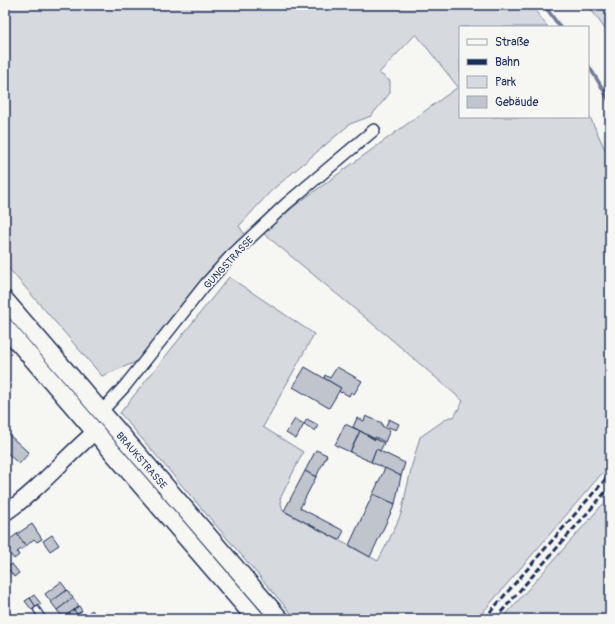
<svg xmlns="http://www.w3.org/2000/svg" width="615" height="624" font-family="Pangolin,sans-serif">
<rect width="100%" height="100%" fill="#f6f6f2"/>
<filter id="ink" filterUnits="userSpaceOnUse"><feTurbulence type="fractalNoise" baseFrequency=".025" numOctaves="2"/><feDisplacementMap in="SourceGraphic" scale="8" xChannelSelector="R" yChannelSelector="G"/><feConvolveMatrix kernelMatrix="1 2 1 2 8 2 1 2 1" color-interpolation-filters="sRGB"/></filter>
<g filter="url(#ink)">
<!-- green -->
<g fill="#d6d9dd" stroke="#78849e">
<path d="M5,5H531L547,26L548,27H460V117H588V113L610,160V464L477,619H296L120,413L229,277L314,334L263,427L303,452L280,499L283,511L378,561L392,534L401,514L412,465L420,437L449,417H454L463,401L391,339L263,233L297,204L458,87L416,34L379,73L390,81V93L371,116L350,124L271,191L239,226L245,235L200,281L136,362L102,376L5,264Z"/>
<path d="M588,5H610V36Z"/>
<path d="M610,496V619H502Z"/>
</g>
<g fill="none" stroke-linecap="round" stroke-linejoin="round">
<!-- stream -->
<g stroke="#717e99" stroke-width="3.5">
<path d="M544,5L560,27"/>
<path d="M588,65L603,89L610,103"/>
</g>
</g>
<!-- building -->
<g fill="#c0c4cd" stroke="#1b2f5e">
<path d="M305,367L341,388L329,408L293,387Z"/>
<path d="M337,367L362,381L354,394L351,392L349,396L342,392L341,393L339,391L341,388L324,378L325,375L330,378Z"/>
<path d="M366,416L382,423V426L390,430L385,442L375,437V439L353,427L357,418L364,421Z"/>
<path d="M295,419L304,424L296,439L286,433Z"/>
<path d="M307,419L318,425L315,431L304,424Z"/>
<path d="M389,419L399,424L396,430L386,426Z"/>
<path d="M345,424L360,431L350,452L335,445Z"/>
<path d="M360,431L375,440V439L384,443L380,451L376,449L371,462L350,452Z"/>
<path d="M7,433L29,453L19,464L5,451V435Z"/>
<path d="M376,449L405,463L401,476L371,462Z"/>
<path d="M316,450L327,455L316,477L305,471Z"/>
<path d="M385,468L401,476L395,504L373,494Z"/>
<path d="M305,471L316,477L300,508L344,531L339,540L284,511Z"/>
<path d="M373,494L395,504L370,557L349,545Z"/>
<path d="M32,524L42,539L37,542L34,539L26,546L17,534Z"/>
<path d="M17,534L26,546L17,552L19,555L14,559L5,548V543Z"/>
<path d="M52,535L59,545L50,551L43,541Z"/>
<path d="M12,564L19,573L14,577L7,567Z"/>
<path d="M61,582L67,590L51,602L45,594Z"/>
<path d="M67,590L73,598L57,610L51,602Z"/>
<path d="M34,595L41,604L36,607L30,598Z"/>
<path d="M30,598L36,607L32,610L25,601Z"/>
<path d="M73,598L79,606L63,618L57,610Z"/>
<path d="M79,606L82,611L77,614L74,610Z"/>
<path d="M74,610L77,614L71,619H67L65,616Z"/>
<path d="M92,610L98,619H80H81Z"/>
<path d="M7,614L10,619H5V615Z"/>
<path d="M77,614L81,619H71Z"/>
</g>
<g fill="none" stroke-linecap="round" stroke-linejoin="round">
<!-- lane casing -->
<g stroke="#1b2f5e" stroke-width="8">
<path id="lane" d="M37,610L43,619"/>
</g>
<!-- street casing -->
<g stroke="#1b2f5e" stroke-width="14">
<path id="street" d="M101,412L125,386L205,285L231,256L286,204L374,130"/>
</g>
<!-- secondary casing -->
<g stroke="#1b2f5e" stroke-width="18">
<path id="secondary" d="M5,513C39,490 64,458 95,432"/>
</g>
<!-- primary casing -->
<g stroke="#1b2f5e" stroke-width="20">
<g id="primary">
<path d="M5,300L280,619"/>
<path d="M5,327L256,619"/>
</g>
</g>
<!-- lane -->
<use href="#lane" stroke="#f6f6f2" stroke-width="5.5"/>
<!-- street -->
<use href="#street" stroke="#f6f6f2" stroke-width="11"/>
<!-- secondary -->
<use href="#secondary" stroke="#f6f6f2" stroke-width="15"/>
<!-- primary -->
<use href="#primary" stroke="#f6f6f2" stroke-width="17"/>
<!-- rail -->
<g stroke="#1b2f5e" stroke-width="3" stroke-dasharray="6 3" stroke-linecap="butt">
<path d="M484,619L610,474"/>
<path d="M495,619L610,487"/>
</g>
</g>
</g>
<g text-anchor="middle" stroke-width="3.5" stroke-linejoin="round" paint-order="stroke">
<!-- street labels -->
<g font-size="10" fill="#1b2f5e" stroke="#f6f6f2">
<text transform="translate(228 262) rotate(-47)" y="4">GUNGSTRASSE</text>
<text transform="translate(142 460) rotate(49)" y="4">BRAUKSTRASSE</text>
</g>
</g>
<!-- margin -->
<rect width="615" height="624" fill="none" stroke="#f6f6f2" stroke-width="20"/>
<rect x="10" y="10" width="595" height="604" fill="none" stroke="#1b2f5e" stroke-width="1.5" filter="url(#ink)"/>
<!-- legend -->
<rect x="459" y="26" width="130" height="92" fill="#f6f6f2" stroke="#9ea6b7"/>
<rect x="467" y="39" width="20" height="6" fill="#f6f6f2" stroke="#9ea6b7"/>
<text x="495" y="46" font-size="12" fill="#1b2f5e">Straße</text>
<rect x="467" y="59" width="20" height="6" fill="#1b2f5e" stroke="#9ea6b7"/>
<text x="495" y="66" font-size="12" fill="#1b2f5e">Bahn</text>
<rect x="467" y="76" width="20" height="12" fill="#d6d9dd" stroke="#9ea6b7"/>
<text x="495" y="86" font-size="12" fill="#1b2f5e">Park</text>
<rect x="467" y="96" width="20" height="12" fill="#c0c4cd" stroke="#9ea6b7"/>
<text x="495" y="106" font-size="12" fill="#1b2f5e">Gebäude</text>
</svg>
